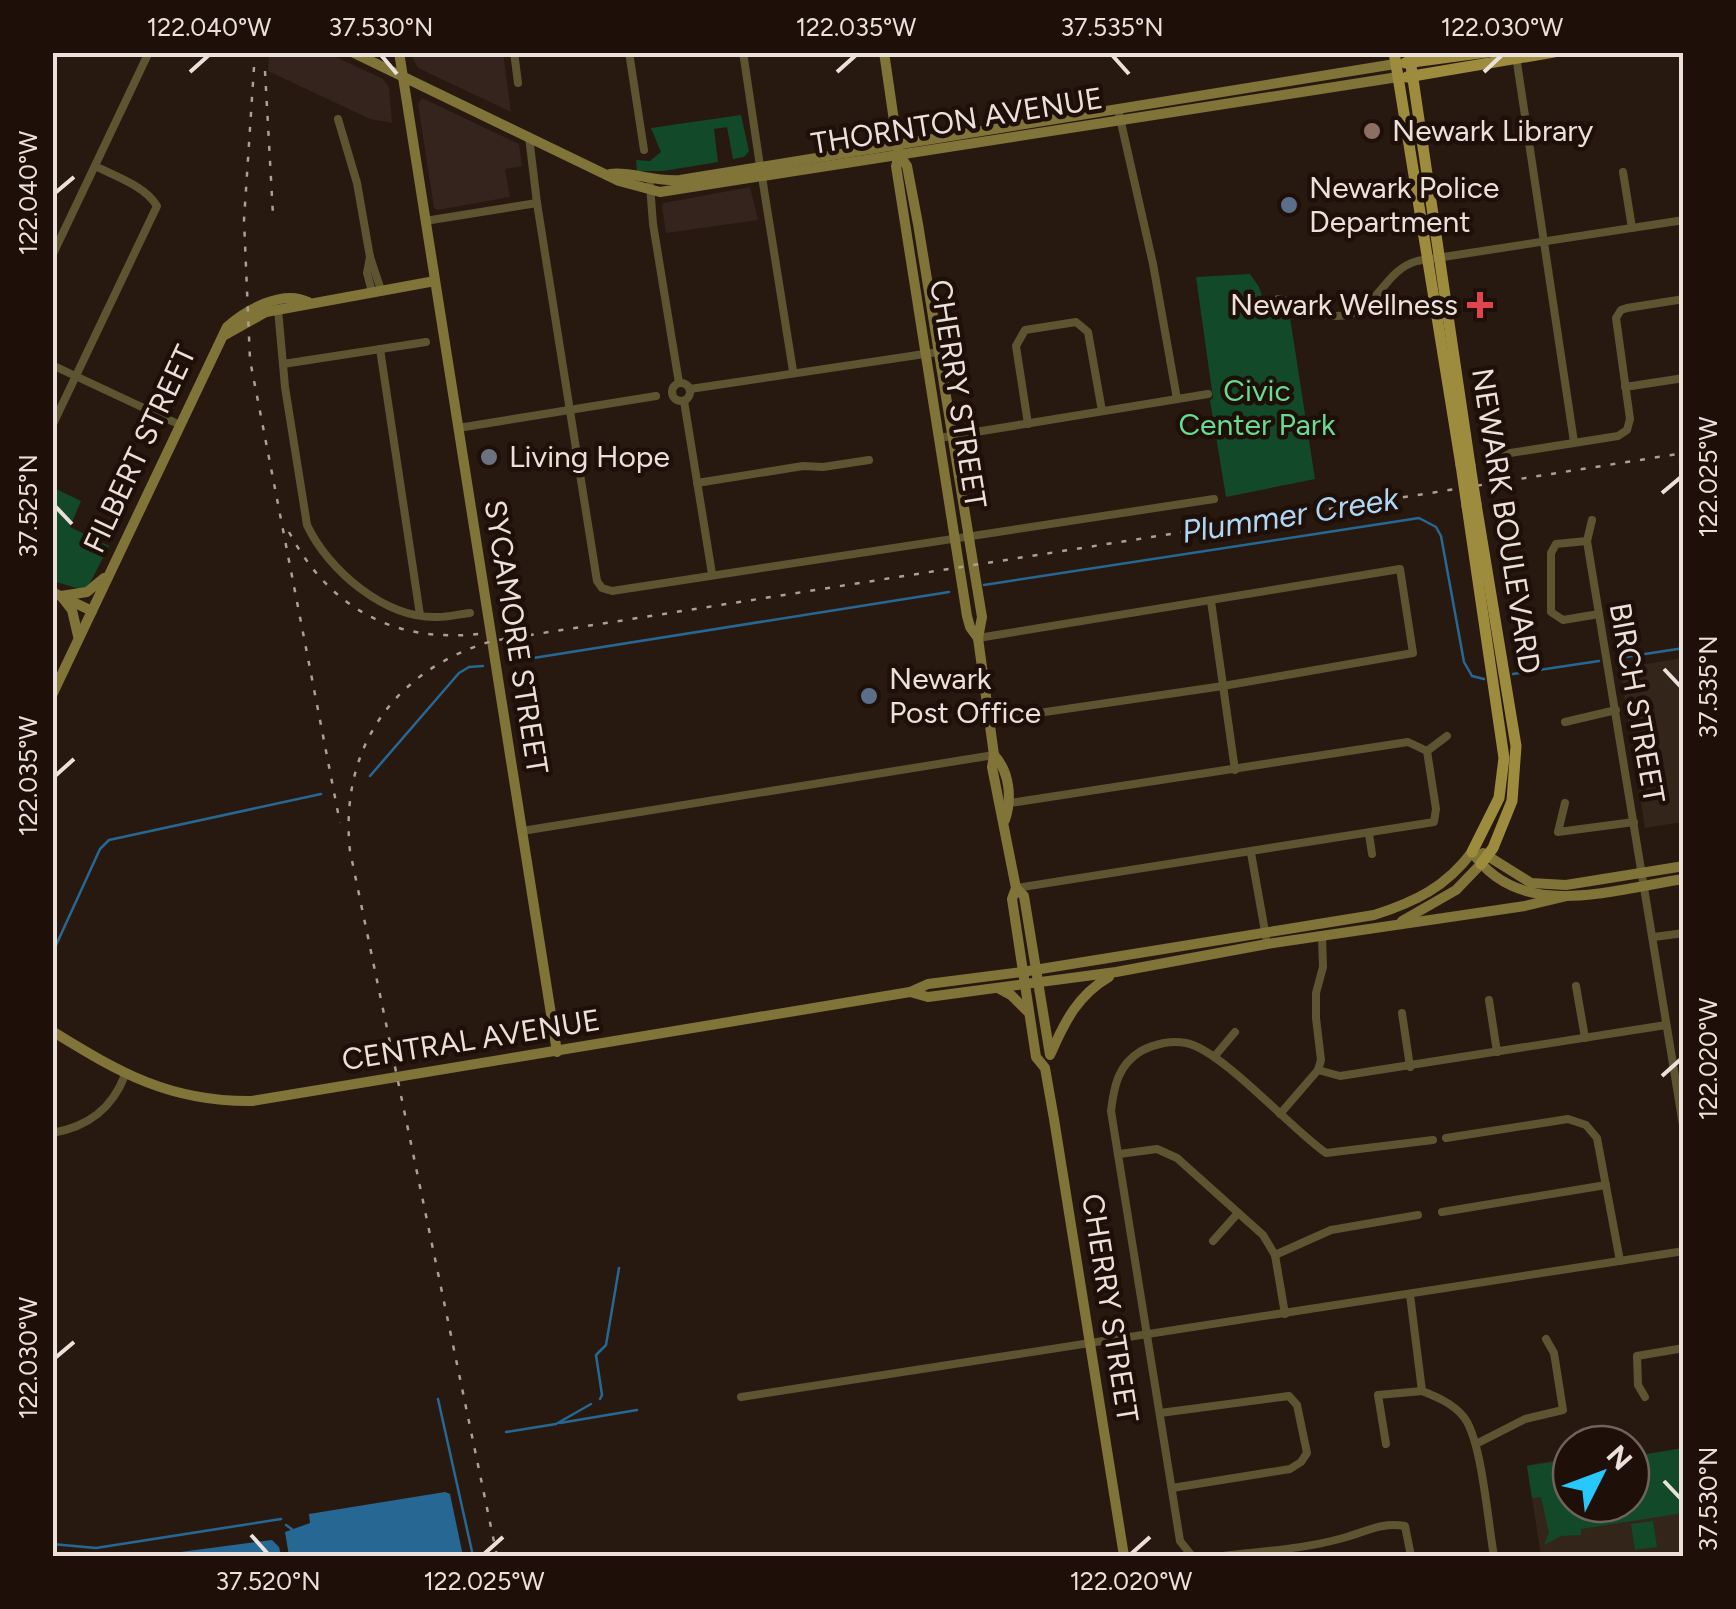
<svg xmlns="http://www.w3.org/2000/svg" width="1736" height="1609" font-family="Figtree,sans-serif">
<rect width="100%" height="100%" fill="#281910"/>
<!-- commercial -->
<g fill="#35231d">
<path d="M269,53H327L383,79L389,88L392,123L370,119L268,71Z"/>
<path d="M410,53H503L511,112L418,68Z"/>
<path d="M422,98L519,144L522,166L505,169L510,197L437,210L434,208L418,104Z"/>
<path d="M750,187L758,220L666,233L662,206L664,203Z"/>
</g>
<!-- education -->
<g fill="#332519">
<path d="M1683,658V822L1645,828L1620,668Z"/>
<path d="M1683,1448V1556H1541L1527,1465L1571,1458V1504H1631V1456Z"/>
</g>
<!-- green -->
<g fill="#124929">
<path d="M741,115L749,151L744,157L733,159L727,127L714,129L718,162L663,171H637L636,160L650,161L661,152L651,128Z"/>
<path d="M1250,274L1259,287L1267,311L1281,317L1289,311L1315,479L1226,497L1210,400L1213,398L1196,277Z"/>
<path d="M52,487L81,501L70,527L109,546L90,583L83,590L53,581Z"/>
<path d="M1683,1448V1513L1581,1529V1535L1561,1536L1544,1545L1549,1533L1541,1497L1532,1498L1527,1466L1571,1459V1504H1631V1457Z"/>
<path d="M1653,1521L1657,1547L1635,1550L1631,1524Z"/>
</g>
<!-- water -->
<g fill="#266893">
<path d="M445,1492L450,1494L463,1556H289L285,1532L310,1523L309,1514Z"/>
<path d="M272,1540L279,1547L281,1556H150Z"/>
</g>
<g fill="none" stroke-linecap="round" stroke-linejoin="round">
<!-- stream -->
<g stroke="#266893" stroke-width="2.5">
<path d="M984,585L1419,518L1436,527L1441,536L1464,662L1472,676L1484,679"/>
<path d="M1619,658L1684,648"/>
<path d="M508,662L949,592"/>
<path d="M1513,674L1599,661"/>
<path d="M370,776L459,673L469,667L483,666"/>
<path d="M52,954L100,849L109,840L321,794"/>
<path d="M438,1399L473,1556"/>
<path d="M600,1399L602,1395L596,1355L606,1345L619,1268"/>
<path d="M560,1423L637,1410"/>
<path d="M506,1432L556,1424L591,1404"/>
<path d="M286,1525L293,1530"/>
<path d="M52,1544L96,1548L281,1519"/>
</g>
<!-- street -->
<g stroke="#5d5531" stroke-width="8">
<path d="M514,52L518,83"/>
<path d="M629,52L644,150"/>
<path d="M743,52L760,166"/>
<path d="M1516,56L1574,442"/>
<path d="M1118,109L1153,264L1177,399"/>
<path d="M338,119L357,183L370,257L381,290"/>
<path d="M529,137L537,203L597,581L602,588L612,591L1214,499"/>
<path d="M1623,172L1632,228"/>
<path d="M762,177L793,371"/>
<path d="M650,185L653,224L679,383"/>
<path d="M425,221L537,203"/>
<path d="M52,256L149,52"/>
<path d="M370,257L367,273L372,292"/>
<path d="M1278,299C1298,301 1315,316 1337,316C1378,316 1381,271 1417,261L1684,220"/>
<path d="M278,309L285,387L307,525C328,570 385,619 438,617C449,617 459,614 470,613"/>
<path d="M380,349L420,615"/>
<path d="M283,364L426,342"/>
<path d="M52,365L178,424"/>
<circle cx="681" cy="392" r="9"/>
<path d="M1625,387L1684,378"/>
<path d="M690,389L938,352"/>
<path d="M684,401L712,574"/>
<path d="M1028,424L1016,346L1025,330L1076,322L1088,332L1102,411"/>
<path d="M52,426L157,206C145,186 115,176 95,166"/>
<path d="M458,428L656,396"/>
<path d="M939,438L1208,394"/>
<path d="M1504,454L1618,436L1627,430L1630,419L1616,318L1621,310L1627,308L1684,299"/>
<path d="M697,483L803,466L823,467L869,460"/>
<path d="M1592,520L1587,541L1684,1131"/>
<path d="M1587,541L1556,544L1551,553V612L1563,620L1599,614"/>
<path d="M1211,601L1235,770"/>
<path d="M978,638L1400,569L1413,653L1223,686L990,720"/>
<path d="M1565,722L1616,710"/>
<path d="M1427,751L1447,736"/>
<path d="M1010,803L1408,742L1427,751"/>
<path d="M1565,803L1558,832L1634,822"/>
<path d="M522,831L994,755"/>
<path d="M1369,834L1372,854"/>
<path d="M1251,853L1266,937"/>
<path d="M1016,888L1434,822L1436,809L1427,751"/>
<path d="M1654,937L1684,933"/>
<path d="M1576,986L1585,1038"/>
<path d="M1489,1000L1497,1052"/>
<path d="M1402,1013L1410,1067"/>
<path d="M1214,1057L1235,1032"/>
<path d="M1318,1070L1340,1076L1666,1025"/>
<path d="M1280,1114L1318,1070L1321,1060L1316,1018V993L1323,967L1322,936"/>
<path d="M52,1133C88,1127 112,1109 125,1075"/>
<path d="M1446,1138L1568,1119L1586,1125L1597,1138L1620,1261"/>
<path d="M1119,1154L1157,1149L1177,1158L1263,1235L1275,1255L1285,1314"/>
<path d="M1442,1212L1606,1185"/>
<path d="M1213,1241L1238,1213"/>
<path d="M1275,1255L1331,1230L1418,1215"/>
<path d="M1410,1295L1422,1391C1437,1397 1452,1403 1463,1416C1482,1438 1488,1525 1494,1556"/>
<path d="M741,1397L1684,1251"/>
<path d="M1645,1397L1638,1385L1637,1356L1684,1348"/>
<path d="M1160,1413L1289,1396L1297,1405L1307,1453L1301,1462L1290,1469L1172,1488"/>
<path d="M1386,1444L1378,1395L1422,1391"/>
<path d="M1476,1444L1525,1419L1563,1410L1554,1353L1546,1339"/>
<path d="M1192,1556L1180,1541L1111,1111C1114,1086 1118,1065 1141,1051C1154,1044 1171,1040 1186,1043C1222,1050 1291,1129 1326,1153L1433,1140"/>
<path d="M1223,1556C1262,1551 1305,1549 1343,1538C1366,1532 1380,1522 1405,1526L1411,1556"/>
</g>
<!-- secondary -->
<g stroke="#817439" stroke-width="10">
<path d="M352,52L619,181L660,192L1398,77"/>
<path d="M399,52L557,1052"/>
<path d="M884,52L899,155L896,166L967,616L970,627L978,638"/>
<path d="M899,155L907,166L918,224L974,569L982,617L978,638L994,755L992,767L1016,888L1012,899L1036,1057L1045,1068L1054,1119L1124,1556"/>
<path d="M610,174C630,171 654,182 680,180L1395,64"/>
<path d="M225,335L266,312L435,281"/>
<path d="M52,592L92,611"/>
<path d="M61,596L87,592L104,578"/>
<path d="M61,596L72,610L78,636"/>
<path d="M52,695L227,327C246,310 283,289 308,302"/>
<path d="M994,755C1010,772 1012,799 1005,820"/>
<path d="M1472,852C1521,923 1612,889 1684,879"/>
<path d="M1483,853L1531,883L1566,885L1684,866"/>
<path d="M1016,888L1024,896L1050,1055"/>
<path d="M1402,921L1456,890L1481,864"/>
<path d="M998,988L1011,995L1027,1011"/>
<path d="M910,992L928,997L1116,972L1267,944L1525,906L1567,896"/>
<path d="M52,1031C120,1073 170,1102 252,1101L910,992L928,984L1022,972L1374,915C1415,902 1446,887 1472,852"/>
<path d="M1051,1053C1065,1021 1078,995 1109,977"/>
</g>
<!-- primary -->
<g stroke="#9d8c3e" stroke-width="11">
<path d="M1394,52L1461,465"/>
<path d="M1409,52L1470,465"/>
<path d="M1405,63L1487,52"/>
<path d="M1407,77L1554,52"/>
<path d="M1476,504L1516,746L1512,801L1493,848L1481,864"/>
<path d="M1467,506L1504,758L1499,798L1472,852"/>
</g>
<!-- rail -->
<g stroke="#ab9f98" stroke-width="2.5" stroke-dasharray="5 10" stroke-linecap="butt">
<path d="M255,52L244,220L250,360L340,823"/>
<path d="M265,71L273,215"/>
<path d="M289,532C331,611 398,645 487,633"/>
<path d="M497,1556L350,851C339,748 394,670 492,641L1684,453"/>
</g>
<!-- primary-bridge -->
<g stroke="#9d8c3e" stroke-width="11">
<path d="M1461,465L1467,506"/>
<path d="M1470,465L1476,504"/>
</g>
</g>
<!-- ticks -->
<path fill="none" stroke="#ebe0da" stroke-width="4" d="M381,55L397,74M1112,55L1129,74M190,72L209,55M837,72L856,55M1484,72L1502,55M55,193L74,177M1662,493L1681,477M55,506L72,524M1664,669L1681,687M55,776L74,759M1662,1076L1681,1059M55,1358L74,1342M1664,1481L1681,1499M251,1535L268,1554M484,1554L503,1537M1131,1554L1150,1537"/>
<!-- markers -->
<circle fill="#8d6e63" stroke="#1e1008" stroke-width="4" cx="1372" cy="131" r="10"/>
<g fill="#5c6f8a" stroke="#1e1008" stroke-width="4">
<circle cx="1289" cy="205" r="10"/>
<circle cx="869" cy="696" r="10"/>
</g>
<path fill="#e0444e" stroke="#1e1008" stroke-width="4" d="M1475 290h10v10h10v10h-10v10h-10v-10h-10v-10h10z"/>
<circle fill="#6b7280" stroke="#1e1008" stroke-width="4" cx="489" cy="457" r="10"/>
<g text-anchor="middle" stroke-width="9" stroke-linejoin="round" paint-order="stroke">
<!-- street labels -->
<g font-size="30" fill="#ebe0da" stroke="#1e1008">
<text transform="translate(957 121) rotate(-9)" y="10">THORNTON AVENUE</text>
<text transform="translate(958 394) rotate(81)" y="10">CHERRY STREET</text>
<text transform="translate(140 449) rotate(-65)" y="10">FILBERT STREET</text>
<text transform="translate(1506 521) rotate(81)" y="10">NEWARK BOULEVARD</text>
<text transform="translate(516 637) rotate(81)" y="10">SYCAMORE STREET</text>
<text transform="translate(1637 703) rotate(80)" y="10">BIRCH STREET</text>
<text transform="translate(471 1040) rotate(-9)" y="10">CENTRAL AVENUE</text>
<text transform="translate(1110 1308) rotate(81)" y="10">CHERRY STREET</text>
</g>
<!-- poi labels -->
<g font-size="30" fill="#ebe0da" stroke="#1e1008" text-anchor="start">
<text x="1392" y="141">Newark Library</text>
<text x="1309" y="198">Newark Police<tspan x="1309" dy="34">Department</tspan></text>
<text x="1458" y="315" text-anchor="end">Newark Wellness</text>
<text x="509" y="467">Living Hope</text>
<text x="889" y="689">Newark<tspan x="889" dy="34">Post Office</tspan></text>
</g>
<!-- park labels -->
<g font-size="30" fill="#69db91" stroke="#1e1008">
<text x="1257" y="401">Civic<tspan x="1257" dy="34">Center Park</tspan></text>
</g>
<!-- water labels -->
<g font-size="32" font-style="italic" fill="#afd7f5" stroke="#1e1008">
<text transform="translate(1290 515) rotate(-9)" y="11">Plummer Creek</text>
</g>
</g>
<!-- border -->
<rect width="1736" height="1609" fill="none" stroke="#1e1008" stroke-width="110"/>
<!-- north arrow -->
<g transform="translate(1601 1474) rotate(48)"><circle r="48" fill="#1e1008" stroke="#70635c" stroke-width="2.5"/>
<path d="M0-8L18 38L0 25L-18 38Z" fill="#27c8ff"/>
<text y="-15" font-size="28" font-weight="bold" text-anchor="middle" fill="#ebe0da">N</text>
</g>
<rect x="55" y="55" width="1626" height="1499" fill="none" stroke="#ebe0da" stroke-width="4"/>
<g font-size="25" text-anchor="middle" fill="#ebe0da">
<text x="209" y="36">122.040°W</text>
<text x="381" y="36">37.530°N</text>
<text x="856" y="36">122.035°W</text>
<text x="1112" y="36">37.535°N</text>
<text x="1502" y="36">122.030°W</text>
<text transform="translate(28 193) rotate(-90)" y="9">122.040°W</text>
<text transform="translate(1708 477) rotate(-90)" y="9">122.025°W</text>
<text transform="translate(28 506) rotate(-90)" y="9">37.525°N</text>
<text transform="translate(1708 687) rotate(-90)" y="9">37.535°N</text>
<text transform="translate(28 776) rotate(-90)" y="9">122.035°W</text>
<text transform="translate(1708 1059) rotate(-90)" y="9">122.020°W</text>
<text transform="translate(28 1358) rotate(-90)" y="9">122.030°W</text>
<text transform="translate(1708 1499) rotate(-90)" y="9">37.530°N</text>
<text x="268" y="1590">37.520°N</text>
<text x="484" y="1590">122.025°W</text>
<text x="1131" y="1590">122.020°W</text>
</g>
</svg>
